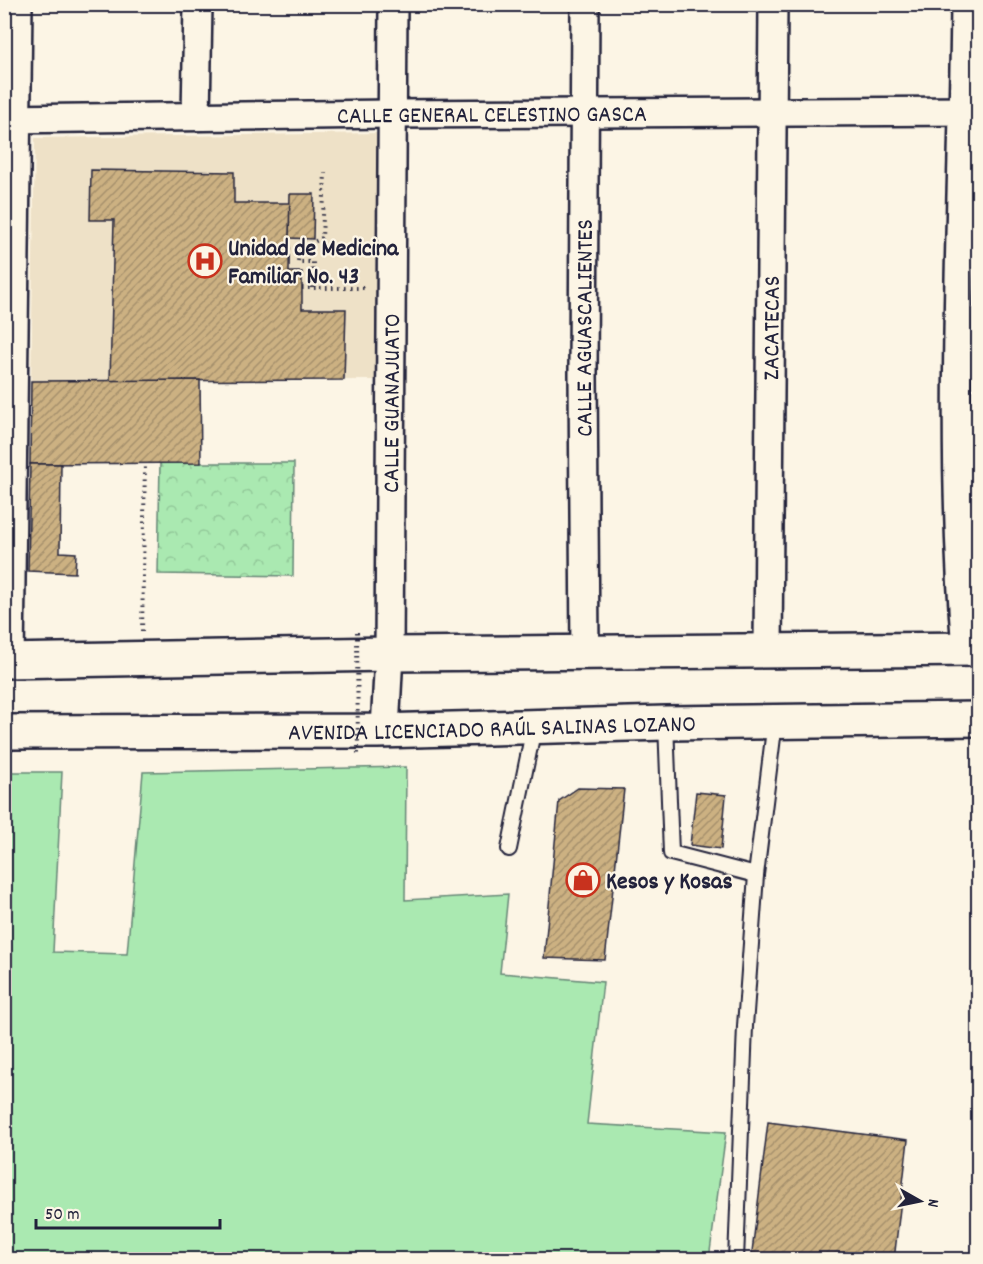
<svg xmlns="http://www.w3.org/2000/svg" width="983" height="1264" font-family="Dekko,sans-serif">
<defs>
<pattern id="park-crowns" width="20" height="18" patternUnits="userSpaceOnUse" patternTransform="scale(1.5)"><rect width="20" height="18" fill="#aae9b1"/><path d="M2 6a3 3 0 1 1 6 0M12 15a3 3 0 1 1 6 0" fill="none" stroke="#92c899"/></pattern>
<pattern id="building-hatch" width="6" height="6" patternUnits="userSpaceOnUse" patternTransform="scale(1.5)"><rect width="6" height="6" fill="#ccb182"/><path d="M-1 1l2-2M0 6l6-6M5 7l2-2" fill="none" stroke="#a5906c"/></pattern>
</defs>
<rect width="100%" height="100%" fill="#fcf5e5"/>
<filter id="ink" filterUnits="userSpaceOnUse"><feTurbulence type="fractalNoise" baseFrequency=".0167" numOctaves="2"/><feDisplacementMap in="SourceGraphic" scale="12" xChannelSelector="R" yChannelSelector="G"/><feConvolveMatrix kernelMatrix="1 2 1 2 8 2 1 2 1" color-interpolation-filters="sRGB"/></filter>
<g filter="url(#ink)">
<!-- built -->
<path fill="#eee1c7" d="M380,133L376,380L31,381L35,138Z"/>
<!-- grass -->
<path fill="#aae9b1" stroke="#668676" stroke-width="1.5" d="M406,767L405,900L508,894L500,973L603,982L587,1124L726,1132L709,1259H5V772H62L53,952L127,954L143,772Z"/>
<!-- park -->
<path fill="url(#park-crowns)" stroke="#668676" stroke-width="1.5" d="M160,463H294L293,576L158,574Z"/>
<!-- building -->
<g fill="url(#building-hatch)" stroke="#22223b" stroke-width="1.5">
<path d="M91,170L234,172V203H290L289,272H302V309H346L344,380L110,381L114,220H90Z"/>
<path d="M290,194H314L313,239L289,238Z"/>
<path d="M200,380L201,463L30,464L31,381Z"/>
<path d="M30,464H61L60,552L76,553L75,573L28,571Z"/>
<path d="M578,788L624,789L605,960L544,958L559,801Z"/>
<path d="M696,792L726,795L721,849L690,845Z"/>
<path d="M768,1122L908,1140L894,1260H751Z"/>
</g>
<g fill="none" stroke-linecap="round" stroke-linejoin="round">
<!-- lane casing -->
<g stroke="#22223b" stroke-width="18">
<g id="lane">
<path d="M666,723L671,853L756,875"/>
<path d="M509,849L534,727"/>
<path d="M736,1260L745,1026L756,875L775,721"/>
</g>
</g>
<!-- street casing -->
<g stroke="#22223b" stroke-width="32">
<g id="street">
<path d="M965,4C963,219 948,434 966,649"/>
<path d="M196,116L198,4"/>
<path id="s1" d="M4,119L392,114L978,111"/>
<path id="s2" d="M768,650L773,4"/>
<path id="s3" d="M585,652L583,374L585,4"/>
<path d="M10,661L18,4"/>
<path id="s4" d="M385,730L389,654L393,4"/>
</g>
</g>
<!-- secondary casing -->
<g stroke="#22223b" stroke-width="38">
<g id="secondary">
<path d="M4,661L389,654L978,649"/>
<path id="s5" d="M4,732L378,731L666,723L978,719"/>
</g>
</g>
<!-- path -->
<g stroke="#22223b" stroke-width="4" stroke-dasharray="1.5 4.5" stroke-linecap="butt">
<path d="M289,249H299"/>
<path d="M302,288H366"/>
<path d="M312,288L313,262H298L299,249L322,238L325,173"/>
<path d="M142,631L145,463"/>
</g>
<!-- lane -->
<use href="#lane" stroke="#fcf5e5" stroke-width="14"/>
<!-- street -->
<use href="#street" stroke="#fcf5e5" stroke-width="27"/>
<!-- secondary -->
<use href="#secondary" stroke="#fcf5e5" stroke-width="33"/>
<!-- path-bridge -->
<path stroke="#22223b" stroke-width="4" stroke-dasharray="1.5 4.5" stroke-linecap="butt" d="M357,632L358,754"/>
</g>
</g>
<!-- icons -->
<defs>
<g id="hospital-ring" transform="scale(1.725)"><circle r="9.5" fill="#fcf5e5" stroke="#c8321e" stroke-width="1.5"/><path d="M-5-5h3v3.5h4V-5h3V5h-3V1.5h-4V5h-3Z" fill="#c8321e"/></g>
<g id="shop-ring" transform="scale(1.725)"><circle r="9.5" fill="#fcf5e5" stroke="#c8321e" stroke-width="1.5"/><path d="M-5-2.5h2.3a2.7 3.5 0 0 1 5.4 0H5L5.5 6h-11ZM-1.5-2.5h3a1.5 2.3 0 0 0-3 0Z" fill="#c8321e"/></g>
</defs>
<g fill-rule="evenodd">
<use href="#hospital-ring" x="205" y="261"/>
<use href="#shop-ring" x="583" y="880"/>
</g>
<g text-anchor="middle" stroke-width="4.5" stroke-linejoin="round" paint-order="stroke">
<!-- street labels -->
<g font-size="24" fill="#22223b" stroke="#fcf5e5">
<text dy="8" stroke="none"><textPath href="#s1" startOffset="488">CALLE GENERAL CELESTINO GASCA</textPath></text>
<text dy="8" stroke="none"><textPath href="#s2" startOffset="322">ZACATECAS</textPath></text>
<text dy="8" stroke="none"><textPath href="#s3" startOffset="324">CALLE AGUASCALIENTES</textPath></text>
<text dy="8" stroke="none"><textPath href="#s4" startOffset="327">CALLE GUANAJUATO</textPath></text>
<text dy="8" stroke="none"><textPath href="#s5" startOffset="488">AVENIDA LICENCIADO RAÚL SALINAS LOZANO</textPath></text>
</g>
<!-- poi labels -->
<g font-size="24" font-weight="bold" fill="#22223b" stroke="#fcf5e5" text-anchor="start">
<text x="228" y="255">Unidad de Medicina<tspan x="228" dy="28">Familiar No. 43</tspan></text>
<text x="606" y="888">Kesos y Kosas</text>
</g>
</g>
<!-- margin -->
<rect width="983" height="1264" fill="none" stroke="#fcf5e5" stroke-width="24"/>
<rect x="12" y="12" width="959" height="1240" fill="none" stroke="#22223b" stroke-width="2" filter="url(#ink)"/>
<!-- north arrow -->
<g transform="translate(920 1201) rotate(99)" stroke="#fcf5e5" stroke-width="4.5" paint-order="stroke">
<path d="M0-4.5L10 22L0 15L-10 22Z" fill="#22223b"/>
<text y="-9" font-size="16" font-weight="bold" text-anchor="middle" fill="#22223b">N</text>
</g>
<!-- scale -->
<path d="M36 1219v9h184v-9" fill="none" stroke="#22223b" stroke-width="3"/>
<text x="45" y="1219" font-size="18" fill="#22223b" stroke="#fcf5e5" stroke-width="4.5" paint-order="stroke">50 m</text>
</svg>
